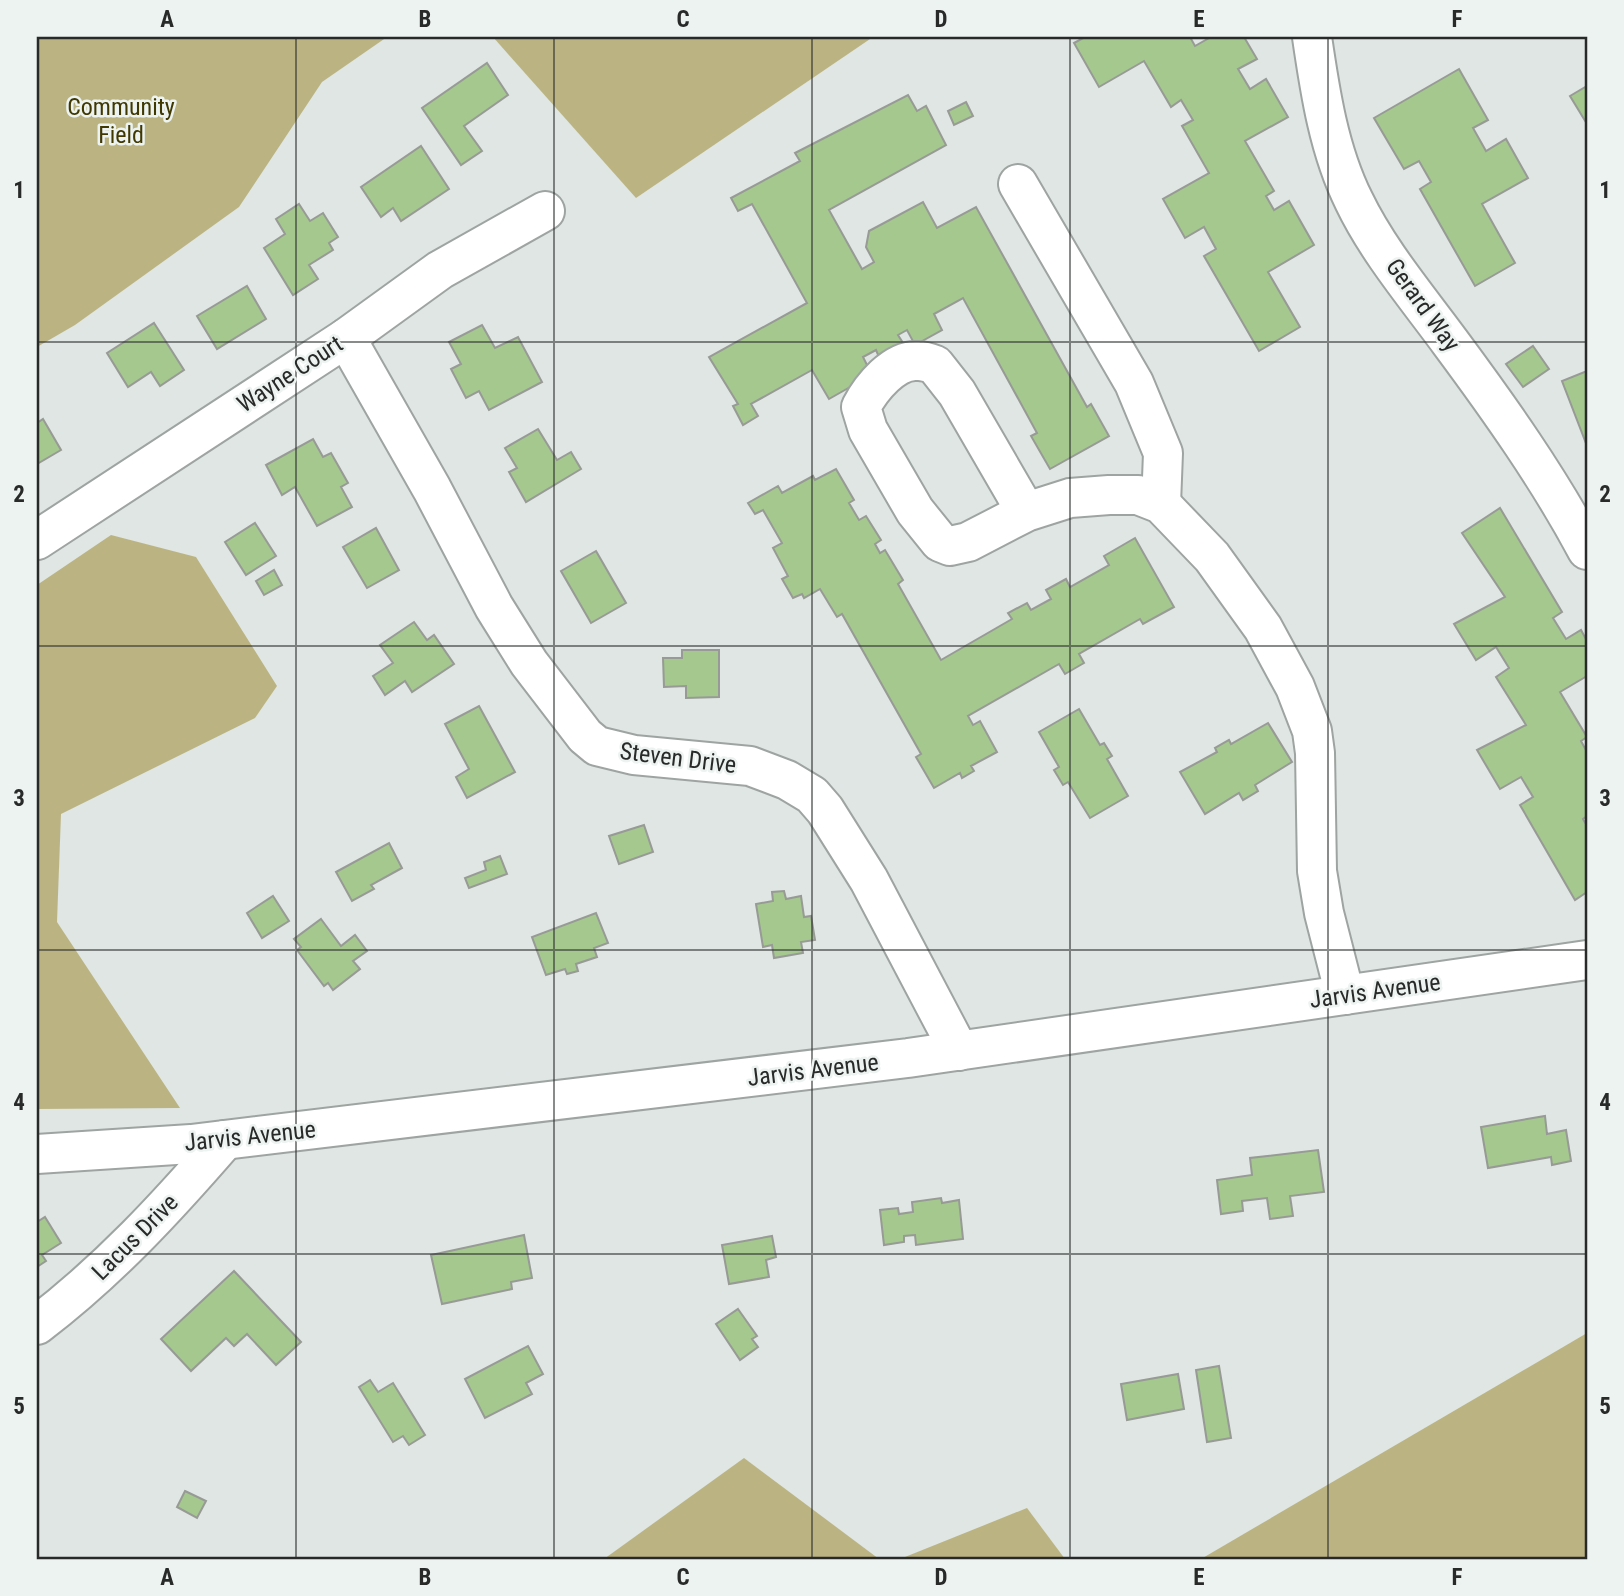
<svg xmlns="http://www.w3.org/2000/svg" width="1624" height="1596" font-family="'Roboto Condensed',sans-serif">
<rect width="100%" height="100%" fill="#dfe6e3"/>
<!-- green -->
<g fill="#bbb482">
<path d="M37,37H387L322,82L239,207L75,325L37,347Z"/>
<path d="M493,37H873L636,198Z"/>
<path d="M111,535L196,557L277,686L255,718L61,814L57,922L180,1108L37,1109V585Z"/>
<path d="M1587,1333V1559H1201Z"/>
<path d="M744,1458L879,1559H604Z"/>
<path d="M1027,1508L1065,1559H900Z"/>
</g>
<!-- building -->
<g fill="#a4c88e" stroke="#979a95" stroke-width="2">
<path d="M1085,37H1190L1195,46L1211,37H1244L1257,59L1238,69L1250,89L1266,79L1288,117L1245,141L1274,191L1266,196L1274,210L1289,201L1314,245L1268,272L1300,327L1259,351L1204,256L1216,249L1204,227L1185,238L1163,199L1209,173L1182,126L1193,120L1181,100L1171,107L1144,61L1099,87L1074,43Z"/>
<path d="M487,63L508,95L464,126L482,151L461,165L422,108Z"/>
<path d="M1459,69L1488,120L1473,128L1486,151L1506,139L1528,178L1482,204L1515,263L1475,286L1420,189L1431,182L1419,161L1404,169L1374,118Z"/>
<path d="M1587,86V124L1570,96Z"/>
<path d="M908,95L917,111L926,106L946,145L829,210L862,269L874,262L866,247L869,231L923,202L937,228L976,207L1087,407L1091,404L1109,436L1050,469L1031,436L1037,433L963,298L934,314L942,330L915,345L907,330L898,335L903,343L879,357L876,350L863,357L868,367L862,371L866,378L829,399L812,370L751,404L758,416L743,425L733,406L738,404L709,357L807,303L752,204L738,211L731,198L800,161L795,153Z"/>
<path d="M966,102L973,116L954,125L948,111Z"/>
<path d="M421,146L449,189L401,221L393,208L381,217L361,187Z"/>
<path d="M299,204L310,221L323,213L338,237L329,243L333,250L309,265L318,279L293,295L264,248L285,234L276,219Z"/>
<path d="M247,286L266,319L217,349L197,316Z"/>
<path d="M154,323L184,370L160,386L151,372L128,387L107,353Z"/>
<path d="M482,325L495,348L518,337L542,382L489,410L479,391L466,398L451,369L461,364L449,342Z"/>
<path d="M1533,346L1549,369L1523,387L1506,364Z"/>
<path d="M1587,371V446L1562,381Z"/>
<path d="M43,419L61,450L37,464V423Z"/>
<path d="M538,429L557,460L571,452L581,469L526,502L509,472L517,468L505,448Z"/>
<path d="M313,439L323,457L331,453L348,483L341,487L352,507L317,526L295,487L282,495L266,465Z"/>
<path d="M836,469L854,500L849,503L859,520L866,516L881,540L875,544L880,553L885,550L903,580L898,584L941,660L1012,619L1008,613L1027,603L1031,610L1051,599L1046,590L1066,579L1070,587L1109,565L1104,556L1135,538L1174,607L1143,624L1140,619L1079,654L1084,663L1065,674L1059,664L968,716L973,725L980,721L997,752L971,766L974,771L962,778L960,773L934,788L916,757L921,754L842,614L837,617L820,589L804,598L802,594L793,598L782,579L788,576L773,548L782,543L763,510L755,514L748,503L778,486L782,493L813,476L815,480Z"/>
<path d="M1500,508L1562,612L1553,618L1566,639L1581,630L1587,641V676L1560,692L1587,737L1581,741L1587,752V816L1583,819L1587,826V892L1575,900L1520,805L1533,797L1521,777L1500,789L1477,750L1526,725L1496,677L1509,668L1496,647L1476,660L1454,624L1505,597L1462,533Z"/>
<path d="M255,523L276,556L246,575L225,542Z"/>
<path d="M376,528L399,570L367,588L343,547Z"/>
<path d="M596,551L626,603L591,623L561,571Z"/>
<path d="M274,570L282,585L264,595L256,581Z"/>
<path d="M414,622L427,640L434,635L454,664L412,692L405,681L385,695L373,676L393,663L380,645Z"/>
<path d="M682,650H719V697L686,698V686L664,687L663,658H682Z"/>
<path d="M479,706L515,772L467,798L456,777L469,769L445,724Z"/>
<path d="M1079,709L1100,745L1104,743L1112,756L1107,759L1128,796L1090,818L1068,782L1063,785L1054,770L1059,767L1039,732Z"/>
<path d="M1268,723L1292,762L1255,785L1258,791L1243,800L1239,793L1205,814L1180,772L1217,752L1215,748L1229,740L1231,744Z"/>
<path d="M644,825L653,852L619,864L609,836Z"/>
<path d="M389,843L402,868L371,885L374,889L352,901L336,872Z"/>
<path d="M500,856L507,874L469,888L465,878L486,870L484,862Z"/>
<path d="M784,891L786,899L801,896L804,917L811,916L815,940L801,942L803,953L774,958L772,945L763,947L756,904L773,901L772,892Z"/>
<path d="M273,896L289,921L262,938L247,913Z"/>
<path d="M596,913L608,943L594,948L597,957L576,964L578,971L567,974L565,969L546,975L532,937Z"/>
<path d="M321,919L341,946L355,935L367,951L353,961L360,969L333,990L328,983L324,986L297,950L301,947L294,939Z"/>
<path d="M1545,1116L1547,1134L1566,1130L1571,1161L1552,1165L1551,1157L1488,1168L1481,1127Z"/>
<path d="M1318,1150L1324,1192L1290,1196L1293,1216L1270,1219L1267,1198L1242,1201L1243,1211L1221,1214L1217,1180L1252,1175L1250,1158Z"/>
<path d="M941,1198L942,1203L959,1200L963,1239L916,1245L915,1235L904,1236V1242L884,1245L880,1210L898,1208L899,1214L913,1212L912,1202Z"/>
<path d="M45,1217L61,1243L42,1255L46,1261L37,1267V1222Z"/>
<path d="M524,1235L532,1278L511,1282L512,1289L442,1304L431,1255Z"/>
<path d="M772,1236L776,1257L766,1260L769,1277L729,1284L722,1245Z"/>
<path d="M234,1271L301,1342L276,1365L247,1334L234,1346L226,1338L191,1371L161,1339Z"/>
<path d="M738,1309L757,1336L752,1339L758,1347L740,1360L716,1324Z"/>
<path d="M528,1346L543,1374L526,1383L532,1394L485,1418L465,1379Z"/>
<path d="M1219,1366L1231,1438L1207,1442L1196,1370Z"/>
<path d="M1178,1374L1184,1409L1127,1420L1121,1384Z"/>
<path d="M370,1380L378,1392L393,1383L425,1435L409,1445L403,1436L393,1442L359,1387Z"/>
<path d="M185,1491L206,1501L197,1518L177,1507Z"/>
</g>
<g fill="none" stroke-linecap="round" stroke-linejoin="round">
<!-- minor casing -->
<g stroke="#9ea4a1" stroke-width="42">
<g id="minor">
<path d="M1312,37C1320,92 1329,151 1354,201C1378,251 1417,297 1450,342C1499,408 1548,477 1587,550"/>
<path d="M1018,184L1134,383L1163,453L1161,504"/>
<path d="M346,338L432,489L494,607L529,663L585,736L597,746L634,755L750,766L787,780L812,795L825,810L869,880L959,1051"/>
<path d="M1026,512L957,393L935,365C930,363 924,361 918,361C894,359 871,388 861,407L868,430L915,511L940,542L950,546L968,542L1026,512L1070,498L1109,495H1138L1161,504L1212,557L1263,628L1295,687L1312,731L1315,753L1317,871L1324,913L1345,995"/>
<path d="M37,540L346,338L440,270L545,211"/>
<path d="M37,1154L191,1144L908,1058L1587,960"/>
<path d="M37,1325C109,1270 166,1208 225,1140"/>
</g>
</g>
<!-- minor -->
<use href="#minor" stroke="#fff" stroke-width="38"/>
</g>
<!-- grid -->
<path fill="none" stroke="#282a29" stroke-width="2" stroke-opacity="0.55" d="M296,37V1559M554,37V1559M812,37V1559M1070,37V1559M1328,37V1559M37,342H1587M37,646H1587M37,950H1587M37,1254H1587"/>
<g text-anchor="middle" stroke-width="5" stroke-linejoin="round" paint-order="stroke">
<!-- park labels -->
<g font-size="24" fill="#403800" stroke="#ecf3f0">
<text x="121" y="115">Community<tspan x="121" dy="28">Field</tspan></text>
</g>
<!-- street labels -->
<g font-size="24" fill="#282a29" stroke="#ecf3f0">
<text transform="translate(1423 305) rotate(54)" y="8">Gerard Way</text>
<text transform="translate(290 374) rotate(-33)" y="8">Wayne Court</text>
<text transform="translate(678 758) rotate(7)" y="8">Steven Drive</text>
<text transform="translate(1375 991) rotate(-8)" y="8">Jarvis Avenue</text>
<text transform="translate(813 1070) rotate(-7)" y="8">Jarvis Avenue</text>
<text transform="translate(250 1136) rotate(-6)" y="8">Jarvis Avenue</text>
<text transform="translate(135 1237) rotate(-45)" y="8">Lacus Drive</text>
</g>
</g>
<!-- border -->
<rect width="1624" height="1596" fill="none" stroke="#ecf3f0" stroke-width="77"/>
<rect x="38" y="38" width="1548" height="1520" fill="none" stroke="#282a29" stroke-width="2.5"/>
<g font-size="23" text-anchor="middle" font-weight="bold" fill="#282a29">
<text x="167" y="27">A</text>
<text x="425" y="27">B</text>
<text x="683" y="27">C</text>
<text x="941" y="27">D</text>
<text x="1199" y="27">E</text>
<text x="1457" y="27">F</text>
<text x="19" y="198">1</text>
<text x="1605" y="198">1</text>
<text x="19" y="502">2</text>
<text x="1605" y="502">2</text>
<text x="19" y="806">3</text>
<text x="1605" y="806">3</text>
<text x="19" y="1110">4</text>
<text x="1605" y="1110">4</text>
<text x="19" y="1414">5</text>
<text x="1605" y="1414">5</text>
<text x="167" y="1585">A</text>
<text x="425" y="1585">B</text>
<text x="683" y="1585">C</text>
<text x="941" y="1585">D</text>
<text x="1199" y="1585">E</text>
<text x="1457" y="1585">F</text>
</g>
</svg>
